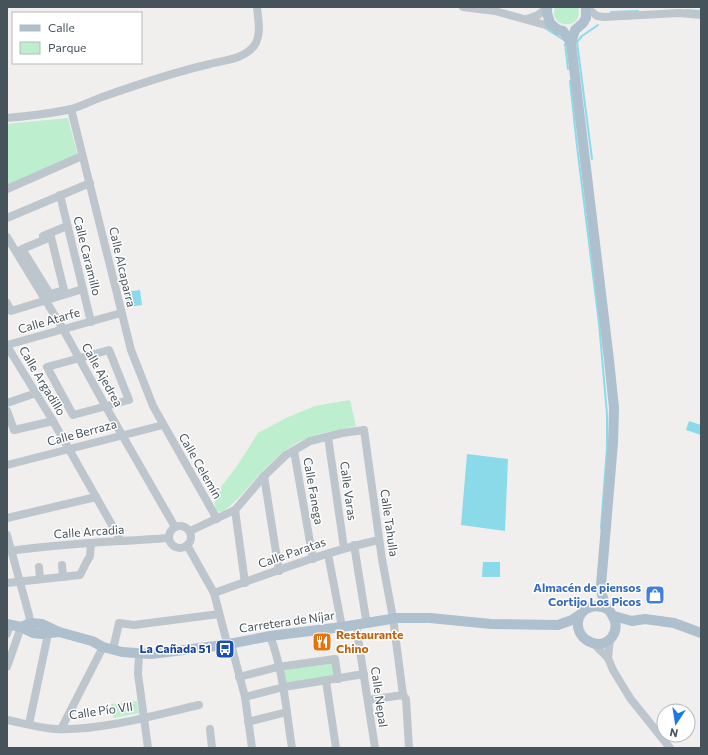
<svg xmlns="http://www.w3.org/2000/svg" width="708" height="755" font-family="Commissioner,sans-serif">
<rect width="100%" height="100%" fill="#f1eeee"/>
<!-- green -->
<g fill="#bdeece">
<path d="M555,7H578C585,30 548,30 555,7Z"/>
<path d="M68,118L78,156L7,187V124Z"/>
<path d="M350,400L356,426C341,429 318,433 305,439C289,445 270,463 259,475C247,488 237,502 222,512L217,511L215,506L214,496L237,466L258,433L286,418L315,406Z"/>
<path d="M335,659L338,679L284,687L278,667Z"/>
<path d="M137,701L139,713L113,718L111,704Z"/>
</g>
<!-- water -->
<g fill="#8bdaea">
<path d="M140,290L142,305L129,307V305H127L125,292Z"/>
<path d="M689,421L701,425V435L686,430Z"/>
<path d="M467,454L508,459L505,531L461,525Z"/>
<path d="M483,562H500V577H482Z"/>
</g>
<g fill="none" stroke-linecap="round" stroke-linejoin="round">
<!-- stream -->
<g stroke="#8bdaea" stroke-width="2">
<path d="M686,10L701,11"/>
<path d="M611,12L638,11"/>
<path d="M545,28L564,40"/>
<path d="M565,44L568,69"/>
<path d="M570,81L577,146L599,323L607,414V448L601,528"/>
<path d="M592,159L577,42L582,36L598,25"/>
</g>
<!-- minor -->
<g stroke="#bdc6cd" stroke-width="8">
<path d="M463,7L495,11L553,27"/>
<path d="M586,7L597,16L604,17L679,13L701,15"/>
<path d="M527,19L538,15L547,8"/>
<path d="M71,109L131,350L153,406L217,519"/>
<path d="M7,118C28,116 50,114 71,109C82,106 93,100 105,96C139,84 175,72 210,64C225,60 244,59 254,46C262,35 258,19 257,7"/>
<path d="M7,189L82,156"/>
<path d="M60,195L91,322"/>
<path d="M7,218L90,183"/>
<path d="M43,236L67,226"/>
<path d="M7,237L63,329L106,407L175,527"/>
<path d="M51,237L64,290L50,294L22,249Z"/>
<path d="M7,303L11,311L83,289"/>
<path d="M7,345L121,313"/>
<path d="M7,346L53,421L121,541"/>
<path d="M109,350L129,400L73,415L47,367Z"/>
<path d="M7,403L36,393"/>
<path d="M7,411L14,430L53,421"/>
<path d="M328,437L344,548"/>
<path d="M294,451L313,559"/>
<path d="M7,465L163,425"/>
<path d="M264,476L279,571"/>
<path d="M235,510L245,583"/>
<path d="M7,518L96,497"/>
<circle cx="180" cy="537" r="11"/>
<path d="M190,531L235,510L264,476L286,455L310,441L342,433L364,430L382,559L393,618L403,695"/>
<path d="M7,535L29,615L30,623"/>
<path d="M187,545L214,593L226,639"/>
<path d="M354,545L366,619"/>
<path d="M11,551C63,543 116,542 168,538"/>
<path d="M328,554L341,622"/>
<path d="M62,565L63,577"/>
<path d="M39,567L40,579"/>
<path d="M7,583L80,575L86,563L90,556L91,543"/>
<path d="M214,593C269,574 323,552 379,540"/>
<path d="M356,625L375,748"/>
<path d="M7,634L10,625"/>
<path d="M270,636C284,672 286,711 292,748"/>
<path d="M593,643L608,658L613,670L630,698L670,748"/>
<path d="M231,644L245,697L252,748"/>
<path d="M114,645L119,623L134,625L219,614"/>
<path d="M139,654L138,674L148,748"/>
<path d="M608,658L610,639"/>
<path d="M7,667L21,627"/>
<path d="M239,677L278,667L335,659L338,679"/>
<path d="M326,681L336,748"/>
<path d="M403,695L406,699L409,748"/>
<path d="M245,697L284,687L364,674"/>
<path d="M368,700L403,695"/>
<path d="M7,720C23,723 40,728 56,729C100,731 155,715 199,705"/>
<path d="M248,722L287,712"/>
<path d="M29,724L47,639L45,634"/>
<path d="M61,729L103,647"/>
<path d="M210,729L212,748"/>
</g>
<!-- major -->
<g stroke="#aebfcd" stroke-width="10">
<path d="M547,7V13L550,23L558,30L563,31L571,43"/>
<path d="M586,7V18L583,23L575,30L571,43L609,360L614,408L613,443L601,585C601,591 602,596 604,601C609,613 622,622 612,637C600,652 576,640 578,622C580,606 597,603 609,610"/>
<path d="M614,616L632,621L645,619L674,623L701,633"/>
<path d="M7,624L21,627L33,633L41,634L59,632"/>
<path d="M21,627L30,623L42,624L59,632L92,641L103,647L122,652L151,654L224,645L270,636L342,627L397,618H430L491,624L558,625L572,620L581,614"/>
</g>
</g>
<!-- icons -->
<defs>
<g id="shop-square" transform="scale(1)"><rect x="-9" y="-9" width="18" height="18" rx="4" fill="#3f7fe0" stroke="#fff"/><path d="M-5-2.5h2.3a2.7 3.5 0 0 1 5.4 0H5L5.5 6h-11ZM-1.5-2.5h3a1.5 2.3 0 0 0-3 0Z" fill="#fff"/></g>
<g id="restaurant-square" transform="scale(1)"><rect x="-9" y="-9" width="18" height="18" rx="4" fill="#e8710a" stroke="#fff"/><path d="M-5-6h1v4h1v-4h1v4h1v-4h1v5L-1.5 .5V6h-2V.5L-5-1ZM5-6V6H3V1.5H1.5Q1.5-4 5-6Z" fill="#fff"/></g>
<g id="bus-square" transform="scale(1)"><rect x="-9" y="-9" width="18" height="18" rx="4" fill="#1a4fb4" stroke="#fff"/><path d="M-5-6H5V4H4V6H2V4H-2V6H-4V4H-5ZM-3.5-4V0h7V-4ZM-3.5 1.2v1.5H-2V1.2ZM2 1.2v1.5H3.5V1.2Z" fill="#fff"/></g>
</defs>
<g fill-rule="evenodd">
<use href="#shop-square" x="655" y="595"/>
<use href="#restaurant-square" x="322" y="642"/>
<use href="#bus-square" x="225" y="649"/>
</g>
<g text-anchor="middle" stroke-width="3" stroke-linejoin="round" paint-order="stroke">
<!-- street labels -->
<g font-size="12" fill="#47535b" stroke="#fff">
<text transform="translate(87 256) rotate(76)" y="4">Calle Caramillo</text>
<text transform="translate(122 267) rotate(77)" y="4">Calle Alcaparra</text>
<text transform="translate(49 321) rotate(-16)" y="4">Calle Atarfe</text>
<text transform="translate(102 375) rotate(61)" y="4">Calle Ajedrea</text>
<text transform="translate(42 381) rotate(59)" y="4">Calle Argadillo</text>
<text transform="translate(82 433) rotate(-15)" y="4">Calle Berraza</text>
<text transform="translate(200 466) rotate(60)" y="4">Calle Celemín</text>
<text transform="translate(313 491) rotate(80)" y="4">Calle Fanega</text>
<text transform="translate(348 491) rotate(82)" y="4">Calle Varas</text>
<text transform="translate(389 523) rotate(82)" y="4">Calle Tahulla</text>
<text transform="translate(89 532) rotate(-4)" y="4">Calle Arcadia</text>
<text transform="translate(292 553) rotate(-19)" y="4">Calle Paratas</text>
<text transform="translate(287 622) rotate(-8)" y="4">Carretera de Níjar</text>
<text transform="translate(379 697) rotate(82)" y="4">Calle Nepal</text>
<text transform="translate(101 711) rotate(-8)" y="4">Calle Pío VII</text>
</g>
<!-- shop labels -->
<g font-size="12" font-weight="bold" fill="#366cbe" stroke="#fff" text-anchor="end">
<text x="641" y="592">Almacén de piensos<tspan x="641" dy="14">Cortijo Los Picos</tspan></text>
</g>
<!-- food labels -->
<g font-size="12" font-weight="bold" fill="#c56008" stroke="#fff" text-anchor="start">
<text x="336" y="639">Restaurante<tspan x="336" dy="14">Chino</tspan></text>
</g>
<!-- transit labels -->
<g font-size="12" font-weight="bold" fill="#164399" stroke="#fff" text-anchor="end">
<text x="211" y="653">La Cañada 51</text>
</g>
</g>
<!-- border -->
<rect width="708" height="755" fill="none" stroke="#47535b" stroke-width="16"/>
<!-- legend -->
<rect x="12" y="12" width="130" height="52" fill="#ffffff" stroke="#b5babd"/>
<rect x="20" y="25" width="20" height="6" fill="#aebfcd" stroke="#b5babd"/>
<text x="48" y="32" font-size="12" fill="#47535b">Calle</text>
<rect x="20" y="42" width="20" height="12" fill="#bdeece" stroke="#b5babd"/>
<text x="48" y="52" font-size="12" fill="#47535b">Parque</text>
<!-- north arrow -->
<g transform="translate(676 723) rotate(192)"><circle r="19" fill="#ffffff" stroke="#b5babd"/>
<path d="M0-3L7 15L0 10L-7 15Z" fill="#1d79dd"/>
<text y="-6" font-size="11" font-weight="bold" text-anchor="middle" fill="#47535b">N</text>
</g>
</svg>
